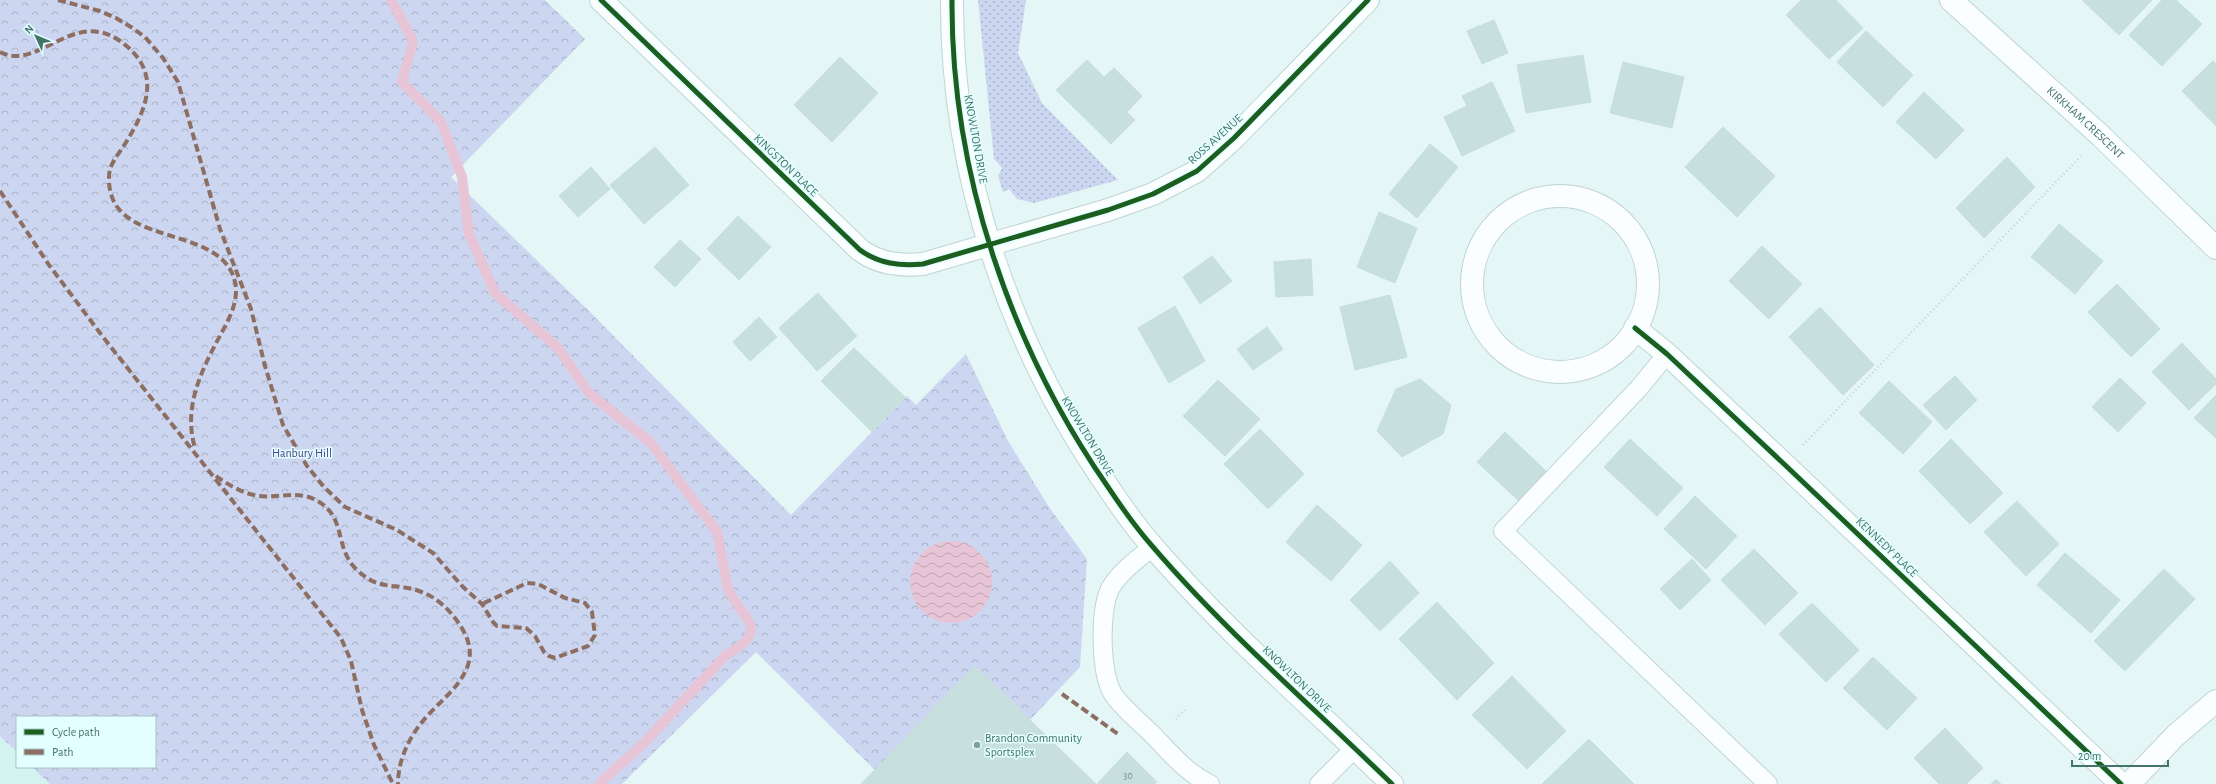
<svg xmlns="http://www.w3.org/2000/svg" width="2216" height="784" font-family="'Alegreya Sans',sans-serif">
<defs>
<pattern id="grass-dots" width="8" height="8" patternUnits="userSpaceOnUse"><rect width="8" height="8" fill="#cdd6f0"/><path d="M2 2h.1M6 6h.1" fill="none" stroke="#a8b2c6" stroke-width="1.8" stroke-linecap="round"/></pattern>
<pattern id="park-crowns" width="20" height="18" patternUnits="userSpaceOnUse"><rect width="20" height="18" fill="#cdd6f0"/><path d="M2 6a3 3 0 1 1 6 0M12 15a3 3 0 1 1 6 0" fill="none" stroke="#a8b2c6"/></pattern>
<pattern id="water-waves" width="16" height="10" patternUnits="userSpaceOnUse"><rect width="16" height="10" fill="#e7c5d6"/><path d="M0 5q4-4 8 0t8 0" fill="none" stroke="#bda5b1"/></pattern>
</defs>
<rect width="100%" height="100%" fill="#e4f6f6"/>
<!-- residential -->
<path fill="#d3f3f1" d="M0,736L17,752V767H32L50,784H0Z"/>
<!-- grass -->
<path fill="url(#grass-dots)" d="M978,0H1026L1018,53L1042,103L1118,180L1034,203L1017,199L1009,189L1003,192L998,176L1002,168L994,159Z"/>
<!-- park -->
<path fill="url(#park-crowns)" d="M0,0H545L585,39L451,177L587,309L791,515L907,396L916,405L966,354L1008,441L1049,507L1087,559L1080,667L1030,720L975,666L875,770L756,652L622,784H50L32,767H155V717H17V752L0,736Z"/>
<!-- water -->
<circle fill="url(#water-waves)" cx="951" cy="582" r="41"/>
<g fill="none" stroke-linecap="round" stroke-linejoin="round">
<!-- stream -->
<path stroke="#e7c5d6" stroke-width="10" d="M391,0L413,41L402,82L441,122L462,177L469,234L495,293L558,348L589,393L650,442L717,532L728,589C744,623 772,628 725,656L645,742L599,784"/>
</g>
<!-- building -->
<g fill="#c8e0dd" stroke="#c6dfdc">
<path d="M1801,0H1836L1863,28L1829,59L1786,15Z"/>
<path d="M2082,0H2152L2119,35Z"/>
<path d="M2162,0H2176L2202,24L2162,66L2129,35Z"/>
<path d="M1494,20L1508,53L1482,64L1467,31Z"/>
<path d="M1866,31L1913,75L1883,107L1837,62Z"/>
<path d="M1583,55L1591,102L1526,113L1517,65Z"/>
<path d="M840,57L878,93L832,142L794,105Z"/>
<path d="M1087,60L1104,77L1114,68L1142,96L1127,112L1135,120L1111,144L1056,90Z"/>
<path d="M2213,61L2216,64V126L2182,91Z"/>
<path d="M1623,62L1684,77L1672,128L1610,113Z"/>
<path d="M1492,82L1515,131L1462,156L1444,117L1467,106L1462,96Z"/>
<path d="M1924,92L1964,130L1936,159L1896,122Z"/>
<path d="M1723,127L1775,176L1737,217L1685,167Z"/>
<path d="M1430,144L1458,167L1417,218L1389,194Z"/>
<path d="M655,147L689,185L644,224L610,185Z"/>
<path d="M2007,157L2035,187L1984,238L1956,208Z"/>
<path d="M591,167L610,189L578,217L559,196Z"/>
<path d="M1379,212L1417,228L1395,283L1357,267Z"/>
<path d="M738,216L771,247L739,280L707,249Z"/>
<path d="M2059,224L2103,261L2075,294L2031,257Z"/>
<path d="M680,240L701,259L675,287L654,267Z"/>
<path d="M1762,246L1802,284L1769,319L1729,281Z"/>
<path d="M1212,256L1232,281L1200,304L1183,277Z"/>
<path d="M1311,259L1313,295L1276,297L1274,262Z"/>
<path d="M2117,284L2160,329L2131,357L2088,312Z"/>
<path d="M818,293L857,336L817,371L779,328Z"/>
<path d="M1390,295L1407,357L1355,370L1340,307Z"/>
<path d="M1175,306L1205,361L1169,383L1138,328Z"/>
<path d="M1820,307L1874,365L1843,395L1789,337Z"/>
<path d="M759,317L777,337L750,361L733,342Z"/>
<path d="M1267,327L1283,349L1253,370L1237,349Z"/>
<path d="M2182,343L2216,379V384L2189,410L2152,372Z"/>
<path d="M854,348L905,397L872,432L821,381Z"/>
<path d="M1955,376L1977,400L1946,430L1923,405Z"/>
<path d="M2120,378L2146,403L2118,432L2092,407Z"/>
<path d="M1420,379L1451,405L1443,434L1402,457L1377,431L1396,389Z"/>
<path d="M1218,380L1260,419L1225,456L1183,416Z"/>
<path d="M1889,381L1932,422L1903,454L1859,413Z"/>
<path d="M2216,395V438L2194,418Z"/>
<path d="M1260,429L1304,474L1268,509L1224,464Z"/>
<path d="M1505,432L1547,472L1519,501L1477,462Z"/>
<path d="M1630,439L1683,488L1657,516L1604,467Z"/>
<path d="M1951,439L2003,493L1970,524L1919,471Z"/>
<path d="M1695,496L1737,536L1706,569L1664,529Z"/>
<path d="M2017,501L2059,544L2026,576L1984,532Z"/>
<path d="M1317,505L1362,545L1331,581L1286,542Z"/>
<path d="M1754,549L1798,593L1765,625L1721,580Z"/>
<path d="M2065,553L2120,600L2091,633L2037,585Z"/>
<path d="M1692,559L1711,580L1680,610L1660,589Z"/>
<path d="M1390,561L1419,593L1380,631L1350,600Z"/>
<path d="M2164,569L2195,599L2125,671L2094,641Z"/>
<path d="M1437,602L1494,663L1457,700L1399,639Z"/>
<path d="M1812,603L1859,650L1826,682L1779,634Z"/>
<path d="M1873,657L1917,698L1887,730L1843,688Z"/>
<path d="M975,666L1030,720L1096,784H861Z"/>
<path d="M1512,676L1566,731L1527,769L1472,715Z"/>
<path d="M1945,728L1983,768L1966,784H1939L1914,758Z"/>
<path d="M1589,739L1634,784H1542Z"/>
<path d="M1127,752L1157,782L1154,784H1097Z"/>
<path d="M1996,779L2001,784H1991Z"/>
</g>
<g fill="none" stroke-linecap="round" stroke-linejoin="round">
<!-- service casing -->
<g stroke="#bfd5d2" stroke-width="20">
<g id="service">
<path d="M1667,354L1639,388L1503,531L1768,784"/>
<path d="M1152,547C1138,559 1121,571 1111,587C1099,608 1100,673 1113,694C1123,709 1140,722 1153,735C1170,753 1188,774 1210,784"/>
<path d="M1319,784L1355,748"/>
</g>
</g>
<!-- minor casing -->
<g stroke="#bfd5d2" stroke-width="24">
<g id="minor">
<path d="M601,0L860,250C879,264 900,266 923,264L1108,210L1153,194L1197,171L1234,138L1368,0"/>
<path id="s1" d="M1951,0L2101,136L2216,248"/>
<circle cx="1560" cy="284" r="88"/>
<path d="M1635,328L1667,354L1784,464L2121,784"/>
<path d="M2129,784L2176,735L2216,701"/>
</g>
</g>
<!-- tertiary casing -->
<g stroke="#bfd5d2" stroke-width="24">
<path id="tertiary" d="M952,0C951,172 1010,346 1108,487C1122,508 1136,528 1153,547C1226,632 1312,706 1392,784"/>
</g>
<!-- path -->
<g stroke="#c4d5d2" stroke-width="2.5" stroke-dasharray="1 3" stroke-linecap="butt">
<path d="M1803,445L2081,156"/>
<path d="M1176,719L1187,708"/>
</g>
<!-- service -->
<use href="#service" stroke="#fbfefe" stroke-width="18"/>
<!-- minor -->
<use href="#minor" stroke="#fbfefe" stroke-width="22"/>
<!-- tertiary -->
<use href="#tertiary" stroke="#fbfefe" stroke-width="22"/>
<!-- quiet -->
<g stroke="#8d6e63" stroke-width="4" stroke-dasharray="8 4" stroke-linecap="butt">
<path d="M58,0L100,11L116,18L131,27L145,37L163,58L178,82L220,229L251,309L265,366L283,425L307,466L324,487L345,507L397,530L433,553L463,587L482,604L493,622L497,626L526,628L535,636L544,652L549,656L555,658L588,646L595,635L592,612L585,603L565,598L538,584L527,583L482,604"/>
<path d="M0,52C38,72 73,8 120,41C160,69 150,103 128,139C123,148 114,158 110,169C108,178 109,189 112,197C129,245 223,228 235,282C240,304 225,326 215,345C198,378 184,411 195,448"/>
<path d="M0,191L49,265L103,337L341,638L351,661L362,710L374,745L393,784"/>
<path d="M216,476C227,484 240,492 254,495C275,500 295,489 316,500C347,517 334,546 355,568C379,592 392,582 419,591C438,597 453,613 463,630C469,641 472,652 468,665C461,685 445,697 431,712C412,731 398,757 398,784"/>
<path d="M1062,694L1118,734"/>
</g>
<!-- cycleway casing -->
<g stroke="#e4ffff" stroke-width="8">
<g id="cycleway">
<path d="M601,0L860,250C879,264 900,266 923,264L1108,210L1153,194L1197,171L1234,138L1368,0"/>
<path d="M952,0C951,172 1010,346 1108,487C1122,508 1136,528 1153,547C1226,632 1312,706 1392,784"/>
<path d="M1635,328L1667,354L1784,464L2121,784"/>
</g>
</g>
<!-- cycleway -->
<use href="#cycleway" stroke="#1b5e20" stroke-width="5"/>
</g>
<!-- markers -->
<circle fill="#7ca29a" stroke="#e4ffff" stroke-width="1.5" cx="977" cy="745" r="4"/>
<g text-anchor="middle" stroke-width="3" stroke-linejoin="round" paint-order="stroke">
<!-- number labels -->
<g font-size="10" fill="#689188">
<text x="1128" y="779">30</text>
</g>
<!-- street labels -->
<g font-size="12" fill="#447468" stroke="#e4ffff">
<text dy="4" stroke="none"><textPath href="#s1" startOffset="182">KIRKHAM CRESCENT</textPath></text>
<text transform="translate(976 139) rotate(80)" y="4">KNOWLTON DRIVE</text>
<text transform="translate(1215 139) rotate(-42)" y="4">ROSS AVENUE</text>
<text transform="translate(786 165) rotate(44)" y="4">KINGSTON PLACE</text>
<text transform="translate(1088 436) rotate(59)" y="4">KNOWLTON DRIVE</text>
<text transform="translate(1887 547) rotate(44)" y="4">KENNEDY PLACE</text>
<text transform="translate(1297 679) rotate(44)" y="4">KNOWLTON DRIVE</text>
</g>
<!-- park labels -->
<g font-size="12" fill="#474087" stroke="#e4ffff">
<text x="302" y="457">Hanbury Hill</text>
</g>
<!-- poi labels -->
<g font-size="12" fill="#447468" stroke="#e4ffff" text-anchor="start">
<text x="985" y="742">Brandon Community<tspan x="985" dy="14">Sportsplex</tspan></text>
</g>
</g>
<!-- legend -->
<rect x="16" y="716" width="140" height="52" fill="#e4ffff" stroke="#a4c7c3"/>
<rect x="24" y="729" width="20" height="6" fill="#1b5e20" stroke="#a4c7c3"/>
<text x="52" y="736" font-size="12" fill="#447468">Cycle path</text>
<rect x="24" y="749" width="20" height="6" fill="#8d6e63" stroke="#a4c7c3"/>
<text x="52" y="756" font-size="12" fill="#447468">Path</text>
<!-- north arrow -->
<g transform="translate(36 36) rotate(314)" stroke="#e4ffff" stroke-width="3" paint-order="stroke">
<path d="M0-3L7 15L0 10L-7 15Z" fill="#447468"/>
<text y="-6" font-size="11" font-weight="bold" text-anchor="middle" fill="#447468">N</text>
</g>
<!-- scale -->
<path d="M2072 760v6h96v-6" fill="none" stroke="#447468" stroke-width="2"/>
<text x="2078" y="760" font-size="12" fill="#447468" stroke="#e4ffff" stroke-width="3" paint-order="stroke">20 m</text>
</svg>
